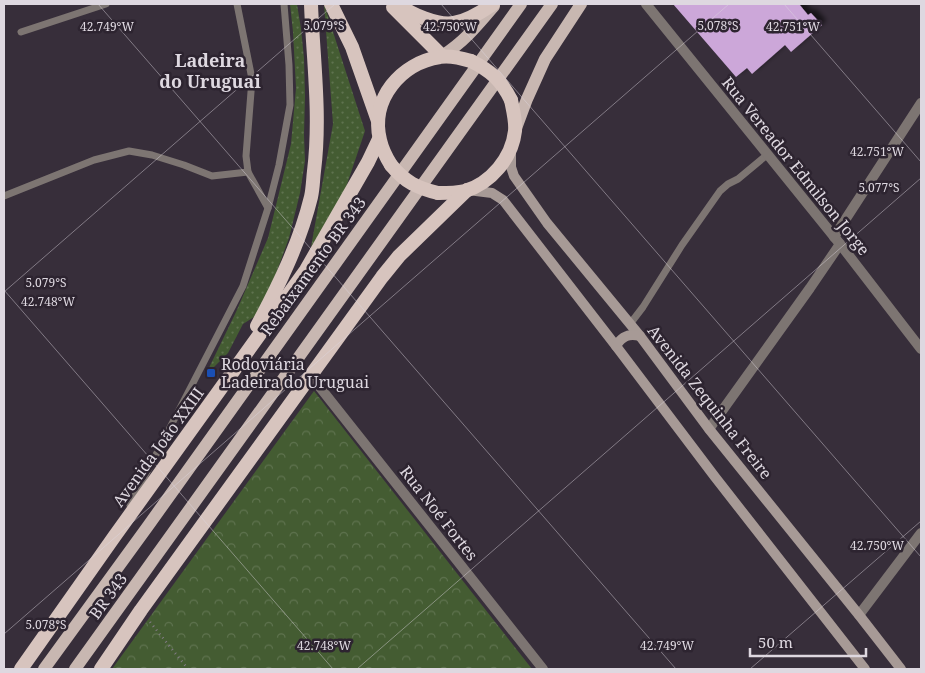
<svg xmlns="http://www.w3.org/2000/svg" width="925" height="673" font-family="'Noto Serif',serif">
<defs>
<pattern id="grass-dots" width="8" height="8" patternUnits="userSpaceOnUse" patternTransform="scale(1.25)"><rect width="8" height="8" fill="#445c32"/><path d="M2 2h.1M6 6h.1" fill="none" stroke="#5f734f" stroke-width="1.8" stroke-linecap="round"/></pattern>
<pattern id="forest-crowns" width="20" height="18" patternUnits="userSpaceOnUse" patternTransform="scale(1.25)"><rect width="20" height="18" fill="#445c32"/><path d="M2 6a3 3 0 1 1 6 0M12 15a3 3 0 1 1 6 0" fill="none" stroke="#5f734f"/></pattern>
<filter id="shadow"><feDropShadow dx="4.5" dy="-4.5" stdDeviation="2.5" flood-color="#0009"/></filter>
</defs>
<rect width="100%" height="100%" fill="#372e3a"/>
<!-- grass -->
<g fill="url(#grass-dots)">
<path d="M290,4H297L301,29L304,58L305,96L304,135L305,161L300,193L289,238L262,312L243,324L228,353L205,376L236,312L268,238L291,144L296,88L293,32Z"/>
<path d="M324,4L365,131L342,199L311,247L333,124Z"/>
</g>
<!-- forest -->
<path fill="url(#forest-crowns)" d="M314,391L532,669H112Z"/>
<!-- building -->
<path fill="#cca7d9" filter="url(#shadow)" d="M673,4H799L808,15L811,13L822,25L791,52L785,45L752,74L747,68L736,77Z"/>
<g fill="none" stroke-linecap="round" stroke-linejoin="round">
<!-- path -->
<path stroke="#837c86" stroke-width="2.5" stroke-dasharray="1 4" stroke-linecap="butt" d="M150,622L188,669"/>
<!-- service -->
<g stroke="#7d7572" stroke-width="7">
<path d="M237,4L252,79L246,156L248,172L268,208"/>
<path d="M21,32L106,4"/>
<path d="M4,196L94,160L129,151L152,155L184,165L212,176L248,172"/>
<path d="M630,324L643,307L682,245L720,191L728,184L738,179L768,154"/>
<path d="M130,505L243,286L268,208L279,165L290,105L289,65L284,4"/>
</g>
<!-- minor -->
<g stroke="#7d7572" stroke-width="10">
<path d="M646,4L840,244L921,349"/>
<path d="M834,237L921,103"/>
<path d="M311,376L543,669"/>
<path d="M709,429L810,288L840,244"/>
<path d="M859,615L921,533"/>
</g>
<!-- secondary -->
<g stroke="#a79a96" stroke-width="10">
<path d="M511,150V167L514,176L547,223L640,336L709,429L859,615L901,669"/>
<path d="M468,190L492,193L503,200L616,346L715,477L865,669"/>
<path d="M616,346C622,336 629,333 640,336"/>
</g>
<!-- primary -->
<g stroke="#c8b7b1" stroke-width="12">
<path d="M442,56C464,42 477,26 494,6"/>
<path d="M515,131L527,99L545,59L581,4"/>
<path d="M44,669L148,526L521,4"/>
<path d="M75,669L552,4"/>
</g>
<!-- trunk -->
<g stroke="#d7c4be" stroke-width="14">
<path d="M331,4L352,47L378,121"/>
<path d="M398,4C410,14 438,26 454,23C466,21 483,11 493,4"/>
<path d="M393,7L442,56"/>
<path d="M391,165C386,157 382,149 380,140C370,99 401,63 440,57C450,55 461,58 471,61"/>
<path d="M438,193C448,193 456,193 465,191C491,183 512,158 515,131C516,121 513,110 511,100"/>
<path d="M257,326C279,285 300,242 311,197C313,188 313,179 314,171C321,115 313,59 311,4"/>
<path d="M21,669L114,537L306,270L368,162L379,139"/>
<path d="M101,669L141,610L382,277L399,256L467,190"/>
</g>
<!-- trunk-bridge -->
<g stroke="#d7c4be" stroke-width="14">
<path d="M471,61C491,71 501,80 511,100"/>
<path d="M391,165C405,182 417,188 438,193"/>
</g>
</g>
<!-- ticks -->
<path fill="none" stroke="#ded8e0" stroke-width="1" stroke-opacity="0.45" d="M98,4L676,669M441,4L921,557M784,4L921,162M4,290L333,669M4,292L335,4M4,634L729,4M357,669L921,178M750,669L921,521"/>
<!-- markers -->
<rect fill="#1a4fb4" stroke="#2d2430" stroke-width="2" x="206" y="368" width="10" height="10" rx="2.5"/>
<g text-anchor="middle" stroke-width="5" stroke-linejoin="round" paint-order="stroke">
<!-- street labels -->
<g font-size="16" fill="#ded8e0" stroke="#2d2430">
<text transform="translate(796 166) rotate(51)" y="6">Rua Vereador Edmilson Jorge</text>
<text transform="translate(313 266) rotate(-54)" y="6">Rebaixamento BR 343</text>
<text transform="translate(710 402) rotate(52)" y="6">Avenida Zequinha Freire</text>
<text transform="translate(158 447) rotate(-54)" y="6">Avenida João XXIII</text>
<text transform="translate(439 513) rotate(52)" y="6">Rua Noé Fortes</text>
<text transform="translate(108 596) rotate(-54)" y="6">BR 343</text>
</g>
<!-- poi labels -->
<g font-size="16" fill="#ded8e0" stroke="#2d2430" text-anchor="start">
<text x="221" y="370">Rodoviária<tspan x="221" dy="18">Ladeira do Uruguai</tspan></text>
</g>
<!-- neighbourhood labels -->
<g font-size="18" font-weight="bold" fill="#ded8e0" stroke="#2d2430">
<text x="210" y="67">Ladeira<tspan x="210" dy="21">do Uruguai</tspan></text>
</g>
</g>
<g font-size="12" text-anchor="middle" fill="#ded8e0" stroke="#2d2430" stroke-width="5" stroke-linejoin="round" paint-order="stroke">
<text x="324" y="30">5.079°S</text>
<text x="718" y="30">5.078°S</text>
<text x="450" y="31">42.750°W</text>
<text x="793" y="31">42.751°W</text>
<text x="107" y="31">42.749°W</text>
<text x="877" y="156">42.751°W</text>
<text x="879" y="192">5.077°S</text>
<text x="46" y="287">5.079°S</text>
<text x="48" y="306">42.748°W</text>
<text x="877" y="550">42.750°W</text>
<text x="46" y="629">5.078°S</text>
<text x="324" y="650">42.748°W</text>
<text x="667" y="650">42.749°W</text>
</g>
<!-- border -->
<rect width="925" height="673" fill="none" stroke="#ded8e0" stroke-width="10"/>
<!-- scale -->
<path d="M750 648v8h116v-8" fill="none" stroke="#ded8e0" stroke-width="2.5"/>
<text x="758" y="648" font-size="15" fill="#ded8e0" stroke="#2d2430" stroke-width="4" paint-order="stroke">50 m</text>
</svg>
